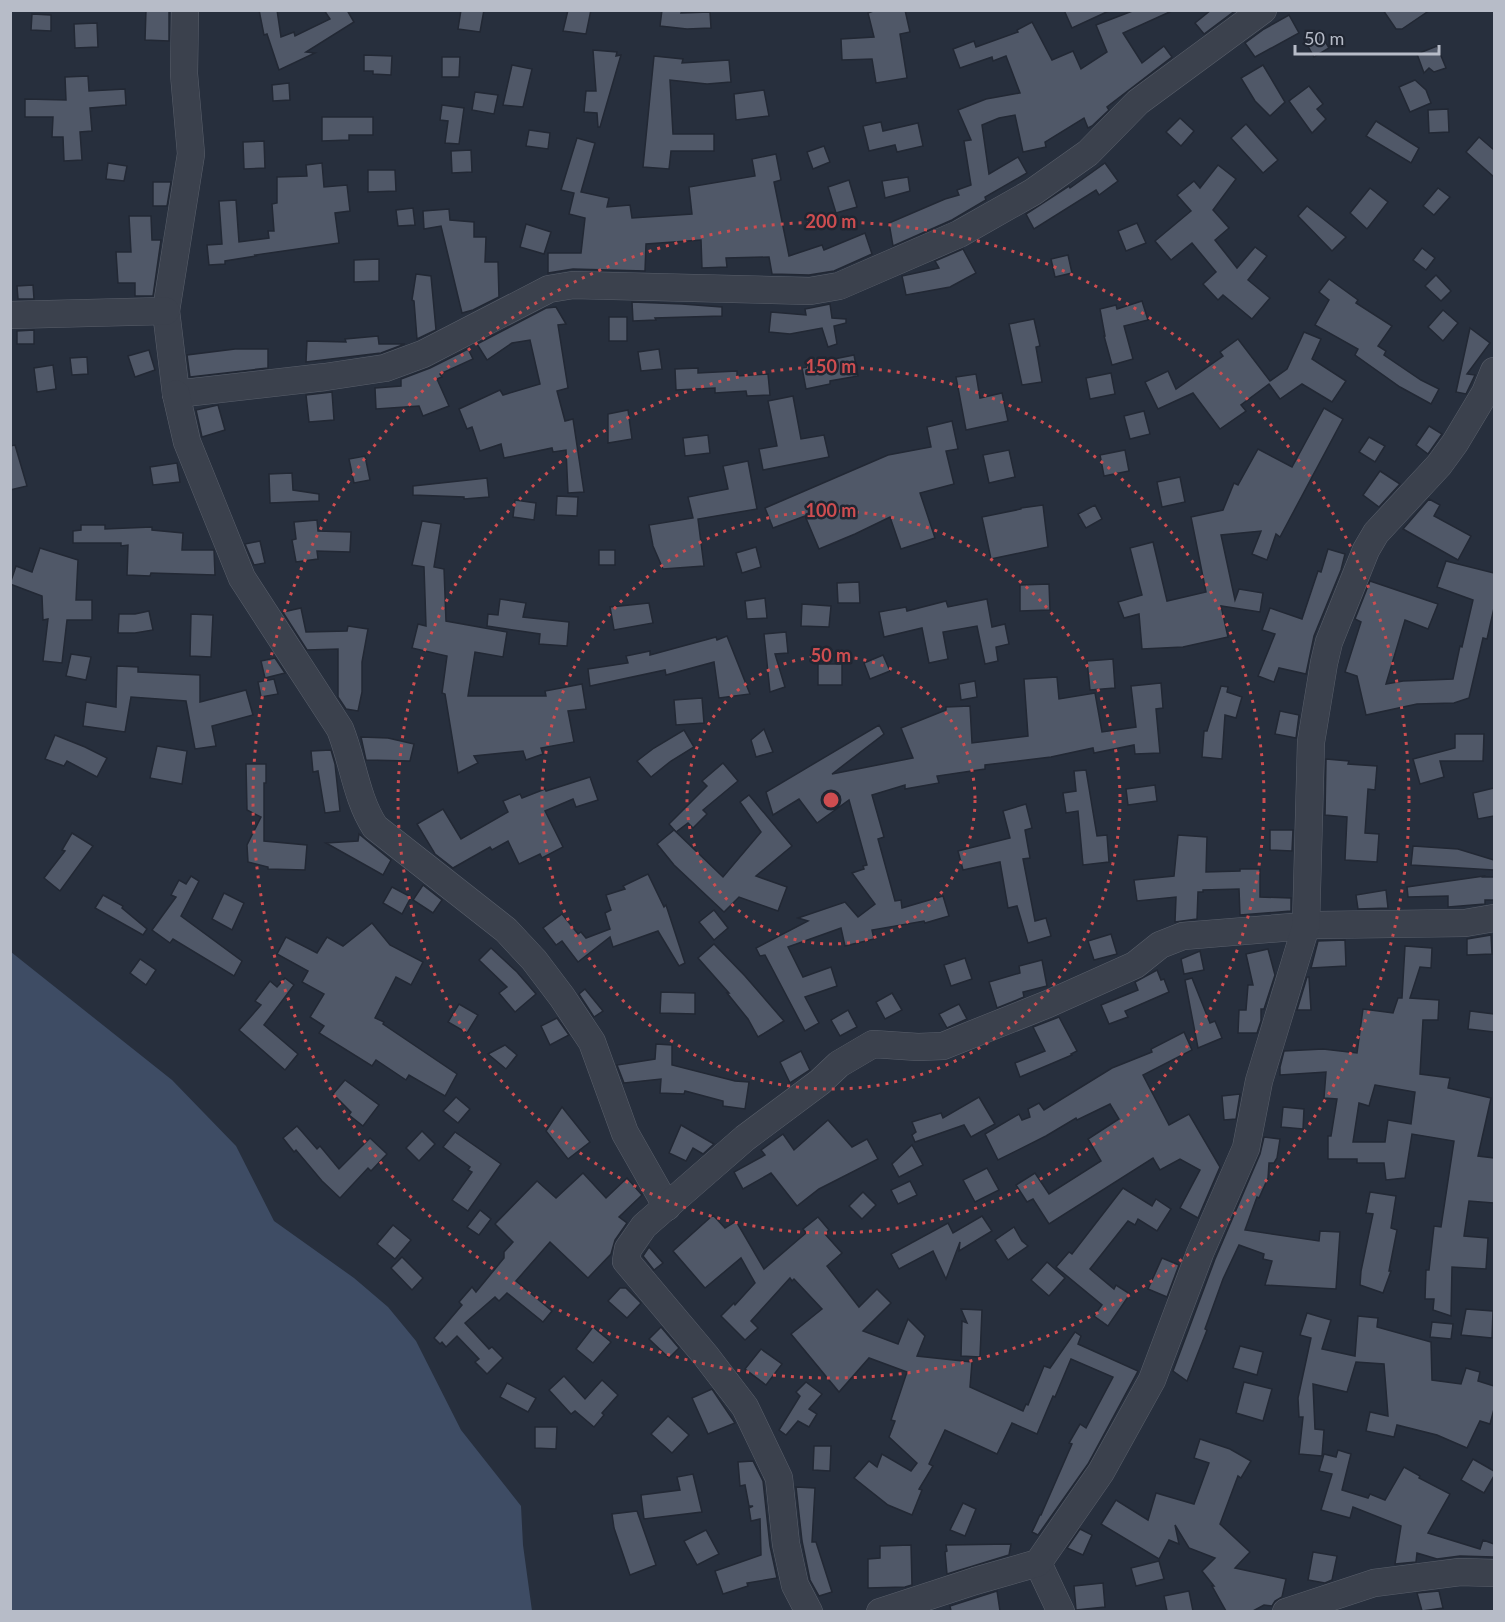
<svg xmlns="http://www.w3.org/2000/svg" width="1505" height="1622" font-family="Lato,sans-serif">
<rect width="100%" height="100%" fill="#272f3d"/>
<!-- water -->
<path fill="#3e4c64" d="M11,952L172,1080L236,1146L274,1221L354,1278L388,1307L416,1341L461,1430L521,1506L523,1545L532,1611H11Z"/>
<!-- building -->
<g fill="#505868" stroke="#222834" stroke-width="1.5" fill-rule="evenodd">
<path d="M146,10H169V41L145,40Z"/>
<path d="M259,10H277L281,37L294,32L295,36L330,19L324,10H347L354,22L306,52L315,53L279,70L267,34L264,35Z"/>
<path d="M461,10H484L480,32L458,29Z"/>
<path d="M568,10H591L586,34L563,31Z"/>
<path d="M662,10H682L681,13L710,12L711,28L687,29L660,26Z"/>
<path d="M876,10H905L910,32L900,34L907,78L876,83L872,59L842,60L841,39L874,37L868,13Z"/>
<path d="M1064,10H1111L1072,28Z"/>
<path d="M1135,10H1174L1123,33L1142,63L1164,46L1172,57L1107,107L1109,110L1092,126L1088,128L1084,118L1045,142L1046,147L1023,152L1015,115L999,118L982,125L989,174L1018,157L1027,173L985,197L986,200L952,220L893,246L889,223L945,199L959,195L957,190L971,185L964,141L971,140L958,110L986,99L1020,93L1006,56L993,61L992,57L960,68L953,49L974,41L976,47L1018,32L1017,30L1032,22L1052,60L1073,51L1081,69L1107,52L1096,25Z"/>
<path d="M1211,10H1236L1204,34L1195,23Z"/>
<path d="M1383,10H1430L1402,29H1396Z"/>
<path d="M32,14L51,15V31L31,30Z"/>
<path d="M1289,15L1299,33L1255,57L1245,43L1264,29Z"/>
<path d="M97,23L98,47L75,48L74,24Z"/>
<path d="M1319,31L1329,48L1314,57L1304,39Z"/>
<path d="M1437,46L1446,68L1434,72L1429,68L1424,73L1417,54Z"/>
<path d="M593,50L617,52L616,56L621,55L600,127H598L597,113L584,112L586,91H596Z"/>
<path d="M364,55L392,56L391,75L373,74V71H364Z"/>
<path d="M654,56L683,59L682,63L729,60L731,82L707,84L670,80L673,134H714V151H671L669,169L643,167Z"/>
<path d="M442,57H460L459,77H442Z"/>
<path d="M512,65L532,69L523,107L503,105Z"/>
<path d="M1263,65L1285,102L1270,116L1255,101L1241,78Z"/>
<path d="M88,76L89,91L125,89L126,105L90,108L92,131L80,132L82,160L64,161L63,137H52L53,117H25V99L66,100L65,77Z"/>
<path d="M1415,80L1426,90L1431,103L1410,112L1399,87Z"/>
<path d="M289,83L290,100L273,101L272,85Z"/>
<path d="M1309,86L1323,104L1317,109L1326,119L1312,133L1289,101Z"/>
<path d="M764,90L769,116L736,120L734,94Z"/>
<path d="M475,92L498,95L494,114L472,110Z"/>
<path d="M442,105L464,108L459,144L445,143L448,121L440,120Z"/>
<path d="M1448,109L1449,132L1429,133L1428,110Z"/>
<path d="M322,117H373V135H349V140L322,141Z"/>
<path d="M1180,118L1194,131L1181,146L1166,132Z"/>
<path d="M1376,121L1419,148L1411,163L1366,136Z"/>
<path d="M881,122L883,131L918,123L923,146L897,152L895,145L869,151L863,126Z"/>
<path d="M1246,124L1278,160L1263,173L1231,138Z"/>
<path d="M529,130L550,133L548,149L526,146Z"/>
<path d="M1479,137L1494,150V177L1466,152Z"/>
<path d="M577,138L595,143L581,192L609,198L607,207L630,205L632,218L692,214L689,187L755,176L752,159L776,154L781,180L774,182L789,256L822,245L824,250L865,233L872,254L834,271L809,275L772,274L769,257L726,258L727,267L702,268L701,240L646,244L645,271L573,269L548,273V253H581L585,218L569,214L574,193L561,190Z"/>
<path d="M264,141L265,168L244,169L243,142Z"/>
<path d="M824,146L830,162L813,169L807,152Z"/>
<path d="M471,150L472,172L452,173L451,151Z"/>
<path d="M108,163L127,166L124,181L106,179Z"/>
<path d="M322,163L324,187L347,185L350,211L335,213L339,243L255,255L256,256L225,261V264L209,265L207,245L222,244L219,201L236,200L239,242L269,238L268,231H274L272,204L277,203V177L307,176L306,165Z"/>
<path d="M1105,163L1118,181L1099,195L1096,190L1034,229L1026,214L1069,186L1070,188Z"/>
<path d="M1218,165L1236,179L1213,210L1229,228L1215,240L1237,268L1255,247L1267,256L1248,280L1270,298L1252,319L1223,295L1218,300L1203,284L1216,272L1192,243L1171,260L1155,241L1191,211L1177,195L1194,181L1200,188Z"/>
<path d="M368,170H395L396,191L368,192Z"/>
<path d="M908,177L910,191L885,198L882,181Z"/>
<path d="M849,180L857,207L836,213L828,187Z"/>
<path d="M153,182H171L167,206H153Z"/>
<path d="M1370,188L1388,202L1367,229L1350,213Z"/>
<path d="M1438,188L1450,197L1434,215L1423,206Z"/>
<path d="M1307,206L1346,237L1332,251L1298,216Z"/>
<path d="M413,208L415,225L398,226L396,210Z"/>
<path d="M449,209L450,220L474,222V237H486L485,262H498L499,297L473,310L462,313L441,226L424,229L423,211Z"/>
<path d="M129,216H151L152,240H161L153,296H135V283H118L116,252H131Z"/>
<path d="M1137,223L1146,243L1126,251L1118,231Z"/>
<path d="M526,224L551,232L544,254L520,247Z"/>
<path d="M1422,248L1435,258L1426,270L1413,260Z"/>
<path d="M963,249L976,273L950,287L906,295L902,276L939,268L935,261Z"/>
<path d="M1068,255L1072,273L1055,277L1051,259Z"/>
<path d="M379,259V281L354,282V260Z"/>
<path d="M416,274L431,276L436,330L417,339L414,301L412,300Z"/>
<path d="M1436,275L1451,291L1441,301L1425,286Z"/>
<path d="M1329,279L1358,300L1356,303L1392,326L1378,346L1386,351L1384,355L1421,380L1439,389L1431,404L1400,387L1355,355L1358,349L1315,325L1329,300L1319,292Z"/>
<path d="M33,285L34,299H18L17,286Z"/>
<path d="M1142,301L1148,320L1124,326L1133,359L1112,365L1104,336H1105L1100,309L1116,305L1117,309Z"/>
<path d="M632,302L682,304L722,307V316L655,318L656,320L633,321Z"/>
<path d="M830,304L832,318L846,319V323L834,326L837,344L828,347L822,328L790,334L769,332L771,312L806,315L805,309Z"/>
<path d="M556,307L566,324L558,325L568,388L557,391L565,421L573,419L584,492L568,493L566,450L553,452L552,448L504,458L501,444L480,451L472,427L467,429L459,409L500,390L503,395L540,384L530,340L512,343L487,360L477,344L546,308Z"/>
<path d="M1443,310L1458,323L1443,341L1428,327Z"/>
<rect x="609" y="317" width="18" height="24"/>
<path d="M1034,319L1040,346L1036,347L1042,382L1022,385L1009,324Z"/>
<path d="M1470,328L1490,343L1467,374L1475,375L1466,394L1456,392Z"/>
<path d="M34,330V344H17V331Z"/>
<path d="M1304,332L1321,339L1312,359L1346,381L1332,402L1302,384L1280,399L1269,384L1241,405L1246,411L1220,429L1193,393L1158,409L1145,382L1168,371L1176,389L1223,356L1220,352L1238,339L1270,381L1287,369Z"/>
<path d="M378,336L379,344H405L381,353L306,362L307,341L346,342L345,339Z"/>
<path d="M235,349H268V368L190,377L187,355Z"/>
<path d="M468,349L473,359L440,374L442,377L437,379L449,406L423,416L419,406L376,409L375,388L401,386V379L430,368Z"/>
<path d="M659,349L662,369L641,371L638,352Z"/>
<path d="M149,350L155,370L135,377L128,356Z"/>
<path d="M854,355L858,376L830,381V384L806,389L802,368L830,363L829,360Z"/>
<path d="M87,357L88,374L72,375L70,358Z"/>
<path d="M53,365L56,389L37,392L34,368Z"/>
<path d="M698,368V373L737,371V376L768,374L770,395L747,396L746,391L715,393V388L676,390L675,369Z"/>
<path d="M1111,373L1115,394L1090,399L1086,378Z"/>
<path d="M976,374L980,398L1002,393L1008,421L966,430L956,377Z"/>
<path d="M332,392L334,420L309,422L306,395Z"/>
<path d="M793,396L801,439L824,435L829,457L763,470L759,449L777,446L768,401Z"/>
<path d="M218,405L225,430L202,437L196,410Z"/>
<path d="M1324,408L1343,419L1280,537L1276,534L1267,560L1252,554L1261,531L1221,535L1235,600L1239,589L1263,593L1260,612L1221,606L1228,637L1183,647L1142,649L1139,614L1124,618L1118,602L1142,595L1130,548L1153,542L1167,601L1206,592L1191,517L1223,510L1234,483L1238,485L1258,449L1292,467Z"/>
<path d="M628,410L632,439L608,443V414Z"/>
<path d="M1144,411L1150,434L1130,439L1124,416Z"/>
<path d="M952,421L958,449L946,451L954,484L920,493L935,538L901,549L890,517L855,534L819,549L805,516L773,528L765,508L888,455L931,447L927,427Z"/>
<path d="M1429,426L1442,434L1428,454L1416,445Z"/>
<path d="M708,435L710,453L685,456L683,438Z"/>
<path d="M1369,437L1385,446L1375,462L1359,452Z"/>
<path d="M15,445L27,486L10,490V446Z"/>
<path d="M1009,450L1015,477L989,483L983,455Z"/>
<path d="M1125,450L1129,471L1104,476L1100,455Z"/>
<path d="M365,456L370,480L354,483L349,459Z"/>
<path d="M748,461L757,509L698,519L704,566L663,569L653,546L649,525L693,518L688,497L728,489L723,466Z"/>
<path d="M177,463L180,482L153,485L150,467Z"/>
<path d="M1380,471L1400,484L1379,507L1363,495Z"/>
<path d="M292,473L293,490L319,494V501L270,503L269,474Z"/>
<path d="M1180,477L1185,502L1162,507L1157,482Z"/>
<path d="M487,478L489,497L464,499V497L413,495V486Z"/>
<path d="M557,496L578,497L577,516L556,515Z"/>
<path d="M1429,499L1440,505L1434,516L1471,536L1458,560L1403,529Z"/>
<path d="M515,500L536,503L534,520L513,517Z"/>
<path d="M1043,505L1048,547L991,559L982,517L1021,509V508Z"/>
<path d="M1095,505L1102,519L1086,528L1078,514Z"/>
<path d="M317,520L318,531L351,532L350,552L317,551L318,559L296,562L292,540L296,539L294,522Z"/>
<path d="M422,521L441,524L434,567L444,569L446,621L507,632L503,657L475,652L468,696H546L545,691L582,684L586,709L568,711L574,742L541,748L543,754L526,760L523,751L474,756L478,763L458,773L445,694L442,693L447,656L412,648L418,624L426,626L424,567L412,565Z"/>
<path d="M81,525H105V529L152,527V530L183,533L182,550H214L215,575L151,573L150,576L127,575L128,545L121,546V543H73V531L81,530Z"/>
<path d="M260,541L265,563L254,565L245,544Z"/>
<path d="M756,547L761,567L742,573L736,553Z"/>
<path d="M40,548L78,560L76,600H92V620H67L62,663L43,661L48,619L43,620L42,596L10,584L16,566L32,572Z"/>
<path d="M1328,549L1345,554L1341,570L1314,636L1306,674L1279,668L1274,682L1258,676L1275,634L1262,630L1270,608L1302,619L1318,571L1321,572Z"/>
<rect x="599" y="550" width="16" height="15"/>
<path d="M1446,561L1494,573V608L1487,639L1483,638L1469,698L1454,703L1417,704L1366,715L1357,676L1345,672L1361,622L1355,619L1370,581L1438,604L1428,629L1405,620L1386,684L1403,681L1453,679L1460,646L1462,647L1473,600L1437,587Z"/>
<path d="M859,582L860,603H838L837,583Z"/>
<path d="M1049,584L1050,610L1020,611V585Z"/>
<path d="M765,598L767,618L747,619L745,601Z"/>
<path d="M500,599L526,603L523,617L569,622L567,646L539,644L540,634L487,626L488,614L498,615Z"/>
<path d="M987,599L992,627L1005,624L1009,644L996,647L998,661L985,664L977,626L943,632L948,659L929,663L922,628L884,637L879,612L906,607L907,611L946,601L948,607Z"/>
<path d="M649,603L653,623L614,630L610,607Z"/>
<path d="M802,604L831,606L829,627L801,626Z"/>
<path d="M301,608L306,632L347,631L348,626L368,629L362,662V692L358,711L346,709L338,697V649L307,650L284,614L283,612Z"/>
<path d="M149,611L153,630L135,633H118L119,614H135Z"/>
<path d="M191,614L213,615L211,657L190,656Z"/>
<path d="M786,632L788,653L775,654L785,687L770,692L764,634Z"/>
<path d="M727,636L750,694L719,698L714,662L666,675L665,670L590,686L588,669L628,663L626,656L650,651V655L716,637L717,640Z"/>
<path d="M71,654L91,657L86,680L66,676Z"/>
<path d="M883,655L890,671L870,679L864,663Z"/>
<path d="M275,658L285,673L265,678L261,661Z"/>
<path d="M1113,659L1115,688L1090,690L1087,661Z"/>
<rect x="818" y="664" width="24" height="21"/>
<path d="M117,666L138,667V672L200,675V702L246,690L253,715L212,726L216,746L195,749L186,701L131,697L125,732L83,726L86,702L116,707Z"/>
<path d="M1057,677L1059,699L1095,693L1102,732L1136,727L1131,686L1161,683L1163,708L1156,709L1160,753L1135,754L1134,745L1094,753L1093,748L1051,757L985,765V769L937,776L939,783L905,789V785L872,795L884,837L878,839L895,901L901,900L902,908L943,896L949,916L925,923L924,921L872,930L874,939L845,946L841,928L788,947L803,977L831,967L837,986L805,997L819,1023L805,1031L765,955L760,956L756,948L808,921L798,918L845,902L858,917L875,904L852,873L864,869L863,866L867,865L849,800L817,823L799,799L773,815L766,792L879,725L884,734L832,774L913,758L901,728L946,710V707L970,706L972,743L1028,736L1024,679Z"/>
<path d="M274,679L278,694L261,697L258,682Z"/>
<path d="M975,681L977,697L961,700L959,684Z"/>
<path d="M1221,686L1228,687L1227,692L1242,697L1236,718L1225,715L1222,759L1202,757L1204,731H1207Z"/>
<path d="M702,698L704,723L676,725L674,700Z"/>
<path d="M1280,711L1299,715L1296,738L1275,734Z"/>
<path d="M764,729L773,752L756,757L751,740Z"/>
<path d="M684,730L694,747L671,761L651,777L637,761L654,748Z"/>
<path d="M1455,734H1484L1483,761H1440L1444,777L1420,784L1413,759L1455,748Z"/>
<path d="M55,735L85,747L107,758L97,777L67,761L64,766L45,759Z"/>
<path d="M361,737L388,738L414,744L410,761L366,760Z"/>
<path d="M157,746L187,751L182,784L150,778Z"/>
<path d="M331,750L335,764L340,811L325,813L318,771L313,772L311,751Z"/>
<path d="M1326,759L1349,761L1348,764L1377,766L1375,790L1368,789L1365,833L1379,834L1377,862L1345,860L1347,817L1325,815Z"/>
<path d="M723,763L738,781L703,810L707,814L693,828L688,823L676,832L669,824L707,786L702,781Z"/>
<path d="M246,764H266V783H264V841L307,845L305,870L268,869V867L248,862L247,845L261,817L247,810Z"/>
<path d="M1086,770L1097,836L1107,835L1109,862L1083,865L1078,811L1066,813L1063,793L1076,791L1074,771Z"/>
<path d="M590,777L598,800L576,807L573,799L545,811L563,847L542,858L540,854L519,864L508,841L492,850L490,847L453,868L435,854L417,824L443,809L461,839L508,812L503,801L520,794L522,798L545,789L546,791Z"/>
<path d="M1155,785L1157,801L1128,805L1126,789Z"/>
<path d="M1494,788V816L1478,819L1473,793Z"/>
<path d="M749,795L792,846L756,876L787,887L778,911L739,897L724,912L674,865L657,844L674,830L723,877L761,832L740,802Z"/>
<path d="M1026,804L1032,828L1025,830L1030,858L1023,859L1035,921L1046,918L1051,936L1028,943L1017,906L1008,908L1000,862L963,870L958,851L1010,838L1003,811Z"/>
<path d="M1270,830H1293L1292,851L1270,850Z"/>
<path d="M72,833L93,846L60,891L44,878L65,851L62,850Z"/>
<path d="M359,834L391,860L383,875L326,843L358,841Z"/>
<path d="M1178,835L1207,837L1206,872L1240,871V869H1260V897L1291,898V911L1240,915L1239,889L1203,890V892H1198L1197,919L1175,922L1176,897L1137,901L1134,880L1174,876Z"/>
<path d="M1413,846L1458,849L1494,860V870L1411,865Z"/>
<path d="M648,874L664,907L666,905L685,963L679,966L658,931L613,947L610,937L578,962L562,941L556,945L543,928L562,914L578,934L581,932L586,938L610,929L605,913L611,910L606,895L625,889L623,886Z"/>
<path d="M191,876L199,881L181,916L242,961L234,976L173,939L170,943L152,930L176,897L171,895L179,880L186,884Z"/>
<path d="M1484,876L1483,877H1494V900H1485V904L1448,907V896L1408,897L1407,887Z"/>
<path d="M423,885L442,900L433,913L413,900Z"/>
<path d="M392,887L411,897L402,914L383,903Z"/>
<path d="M1386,890L1388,908L1358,909L1356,895Z"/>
<path d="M224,893L244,903L232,930L212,919Z"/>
<path d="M103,895L123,906L122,908L147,929L143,935L95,908Z"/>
<path d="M714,910L728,928L714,940L699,922Z"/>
<path d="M372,923L390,945L423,962L411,985L396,977L375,1018L384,1022L383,1024L457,1074L445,1096L409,1075L406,1080L376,1060L372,1066L319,1033L324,1026L310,1017L324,994L302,982L308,971L277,954L286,937L317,953L327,937L343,946Z"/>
<path d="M1111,934L1117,954L1094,960L1088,941Z"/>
<path d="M1491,935L1492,954L1467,955V939Z"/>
<path d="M1345,940L1346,966L1311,968L1318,941Z"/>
<path d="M714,944L745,976L784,1021L758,1037L748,1019L727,993H729L698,958Z"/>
<path d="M1405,946L1432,948L1431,968L1420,967L1410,998L1439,1000L1438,1020H1423L1420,1074L1450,1078L1448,1088L1491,1098L1478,1156L1494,1158V1203L1469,1201L1464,1236L1488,1238L1486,1269L1452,1267L1451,1316L1433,1310L1434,1299H1425L1426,1270H1429L1434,1226L1441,1227L1454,1141L1412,1134L1405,1178L1386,1180L1384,1163H1357V1159H1328V1136H1331L1337,1099L1324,1098L1326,1072L1280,1075V1067L1284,1051L1323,1049L1357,1053L1363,1009L1393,1013L1398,998H1402ZM1375,1085L1415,1092L1411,1124L1388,1120L1385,1142H1353L1359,1103L1369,1106Z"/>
<path d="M491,948L517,972L536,994L515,1012L499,993L507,987L479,960Z"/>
<path d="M1268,949L1275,975L1264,1009H1261V1021L1257,1033H1238L1239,1010H1246L1248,985H1253L1246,954Z"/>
<path d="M1200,951L1204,970L1184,974L1181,959Z"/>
<path d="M965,958L972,979L951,986L944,965Z"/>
<path d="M140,959L156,970L146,985L130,973Z"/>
<path d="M1042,960L1047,986L1023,992L1024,997L997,1008L989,982L1020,973L1019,966Z"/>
<path d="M1157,970L1161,980L1164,979L1169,992L1125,1011L1128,1017L1109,1024L1101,1005L1138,990L1135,982Z"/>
<path d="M1307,977H1309L1311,1010H1297Z"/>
<path d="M285,978L294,985L264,1025L298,1054L285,1070L239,1030L261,1005L255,1001L270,981L277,987Z"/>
<path d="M1192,978L1210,1023L1215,1021L1222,1038L1198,1048L1185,980Z"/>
<path d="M585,989L603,1011L594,1017L579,994Z"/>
<path d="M661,992L695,993V1014L660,1013Z"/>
<path d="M892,993L902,1010L885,1019L876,1002Z"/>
<path d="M459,1004L478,1015L467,1033L448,1022Z"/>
<path d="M959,1004L967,1019L947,1028L939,1014Z"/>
<path d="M848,1010L857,1027L840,1036L831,1020Z"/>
<path d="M1470,1011L1494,1014V1032L1468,1029Z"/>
<path d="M1059,1017L1077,1051L1071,1054L1072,1055L1020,1077L1015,1063L1045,1051L1033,1027Z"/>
<path d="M557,1018L569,1035L550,1045L541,1026Z"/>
<path d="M1184,1032L1192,1050L1143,1075L1169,1125L1189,1114L1220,1167L1198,1218L1180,1208L1200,1170L1180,1159L1160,1170L1153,1158L1049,1224L1033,1199L1027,1202L1016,1185L1035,1173L1049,1194L1101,1161L1088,1139L1119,1119L1110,1104L1077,1120L1076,1118L1046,1136L998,1160L985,1134L1019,1114L1022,1120L1030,1117L1028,1109L1039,1103L1044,1110L1112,1068L1152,1052L1151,1049Z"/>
<path d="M656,1044L672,1045V1065L735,1081L749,1082L745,1109L723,1106V1101L685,1091L684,1094L660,1093L661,1079L624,1083L617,1065L655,1059Z"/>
<path d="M505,1045L517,1055L506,1069L488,1054Z"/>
<path d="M801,1051L810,1070L790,1083L780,1062Z"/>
<path d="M345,1080L379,1105L363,1126L349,1115L351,1112L333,1094Z"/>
<path d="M1240,1094L1236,1119L1224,1120L1222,1096Z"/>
<path d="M456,1097L470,1109L458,1123L443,1111Z"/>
<path d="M979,1097L995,1124L971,1137L964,1125L915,1142L912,1135L916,1132L912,1122L941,1113L943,1118Z"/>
<path d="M562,1107L590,1142L568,1159L546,1131Z"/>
<path d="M1283,1107L1304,1109L1303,1129L1281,1127Z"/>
<path d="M828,1120L852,1147L867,1139L878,1159L819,1189L797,1206L771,1173L743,1189L734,1172L765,1155L761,1150L783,1134L794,1150Z"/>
<path d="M681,1125L714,1144L703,1154L693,1148L686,1161L669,1153Z"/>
<path d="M297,1126L317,1149L320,1146L339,1169L370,1138L387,1154L371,1171L368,1168L340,1198L322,1181L296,1150L294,1152L283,1138Z"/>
<path d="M422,1131L435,1144L419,1161L406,1148Z"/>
<path d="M455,1132L501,1164L468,1211L452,1200L472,1172L468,1170L470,1167L443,1147Z"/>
<path d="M1264,1137L1280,1139L1277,1158L1274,1163H1269L1268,1178L1259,1198L1257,1197L1245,1230L1319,1241L1320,1231L1340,1232L1336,1289L1265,1285L1272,1261L1263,1259L1264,1254L1239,1245L1223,1279L1205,1329L1207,1330L1187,1381L1173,1371L1215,1259L1260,1154Z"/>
<path d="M912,1145L923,1165L899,1177L892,1164Z"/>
<path d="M987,1168L999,1190L975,1202L963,1180Z"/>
<path d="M583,1173L606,1198L627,1178L642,1195L619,1217L627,1223L615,1240L611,1254L588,1278L550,1242L516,1281L552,1311L543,1322L507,1293L499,1301L495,1297L465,1323L489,1349L492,1347L503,1358L487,1374L475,1362L479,1359L457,1336L446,1347L442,1342L440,1344L434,1338L462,1305L459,1302L472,1287L476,1292L504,1258V1252L513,1242L495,1224L537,1181L556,1198Z"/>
<path d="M910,1181L917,1195L898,1204L891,1190Z"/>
<path d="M1123,1188L1152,1206L1156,1199L1171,1209L1157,1231L1138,1219L1135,1225L1128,1221L1090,1269L1114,1289L1116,1285L1130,1294L1108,1326L1094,1316L1102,1305L1056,1267L1069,1252L1072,1254Z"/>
<path d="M863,1192L876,1205L862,1219L849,1206Z"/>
<path d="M1370,1192L1396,1196L1391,1228L1397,1230L1389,1271H1391L1383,1293L1360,1285L1361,1271L1373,1214L1366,1213Z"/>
<path d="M480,1210L491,1219L479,1235L467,1227Z"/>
<path d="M713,1215L725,1228L736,1221L764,1269L806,1233L803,1229L818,1217L829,1230L825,1234L842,1253L827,1266L859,1307L877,1289L891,1303L863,1331L898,1344L908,1319L925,1336L917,1356L972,1362L970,1387L1023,1411L1026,1404L1028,1405L1044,1366L1050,1368L1075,1332L1081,1336L1078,1344L1138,1371L1088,1464L1038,1535L1032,1532L1040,1515H1041L1072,1444L1069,1443L1080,1424L1086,1428L1113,1377L1071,1359L1055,1397L1053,1396L1037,1434L1012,1423L997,1454L945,1430L929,1464L933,1466L919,1489L922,1490L912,1515L888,1505L854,1478L869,1461L877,1467L882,1454L911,1471L917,1463L889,1437L895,1421L891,1420L907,1372L869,1358L839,1392L791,1334L822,1309L794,1279L792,1281L790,1278L751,1321L758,1328L745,1340L721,1316L734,1303L735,1305L755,1283L741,1258L705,1288L673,1251Z"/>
<path d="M982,1216L992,1231L959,1251L960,1242L946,1279L933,1251L899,1269L891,1254L948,1223L953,1233Z"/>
<path d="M393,1225L411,1240L395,1259L377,1244Z"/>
<path d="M1014,1227L1022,1241L1028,1246L1008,1260L995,1240Z"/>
<path d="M649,1247L663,1263L654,1270L643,1256Z"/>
<path d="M402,1257L423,1278L412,1290L391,1268Z"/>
<path d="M1162,1258L1179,1265L1167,1297L1148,1289Z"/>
<path d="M1047,1262L1065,1278L1049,1296L1031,1280Z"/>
<path d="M620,1288H626L641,1303L627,1318L608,1301Z"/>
<path d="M961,1309L982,1310L980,1357L961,1356L962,1321L967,1323Z"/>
<path d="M1466,1309L1493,1311L1492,1338L1461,1335Z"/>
<path d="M1307,1313L1331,1320L1322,1349L1355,1356L1358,1316L1378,1318L1377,1327L1431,1342L1432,1380L1461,1384L1466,1368L1480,1372L1478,1381L1494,1386V1409L1490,1424L1480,1421L1467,1448L1437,1435L1397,1425L1394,1437L1366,1431L1370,1412L1388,1416L1384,1364L1356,1362L1347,1392L1313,1384L1315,1429L1324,1430L1322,1456L1299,1454L1303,1417H1299L1298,1398L1311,1338L1300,1335Z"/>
<path d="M1432,1322L1453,1324L1451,1339L1430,1337Z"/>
<path d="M593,1327L611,1342L593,1363L576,1349Z"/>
<path d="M661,1327L679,1348L669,1358L649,1339Z"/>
<path d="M1240,1346L1263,1352L1257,1375L1233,1368Z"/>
<path d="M761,1349L782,1364L766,1385L745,1369Z"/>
<path d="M564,1376L585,1399L602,1380L618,1395L602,1413L604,1415L594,1427L575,1411L571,1414L549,1390Z"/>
<path d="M806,1382L822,1394L809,1409L817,1414L809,1427L798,1421L786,1435L779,1430L800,1396L796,1392Z"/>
<path d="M1244,1382L1272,1389L1263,1421L1236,1413Z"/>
<path d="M507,1383L536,1398L528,1412L500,1397Z"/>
<path d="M712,1389L735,1423L708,1434L692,1398Z"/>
<path d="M668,1416L689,1435L672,1453L651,1434Z"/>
<path d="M535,1427H557L556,1449L535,1448Z"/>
<path d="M1200,1439L1230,1449L1251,1461L1241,1478L1238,1476L1220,1524L1250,1552L1235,1568L1286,1579L1282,1597L1275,1601L1272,1606L1264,1605L1253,1611H1226L1212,1586H1214L1202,1571L1215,1558L1189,1548L1175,1525L1179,1544L1169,1540L1159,1559L1101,1524L1116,1500L1148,1520L1156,1493L1194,1504L1209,1463L1194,1458Z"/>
<path d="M814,1446H831L830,1471L813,1470Z"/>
<path d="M1338,1450L1351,1454L1342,1490L1368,1498L1370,1494L1385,1500L1404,1467L1420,1476L1419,1478L1450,1494L1428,1533L1480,1549L1483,1540L1494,1544V1557L1460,1556L1437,1559L1417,1553L1416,1562L1395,1564L1401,1526L1353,1507L1350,1518L1321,1510L1332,1474L1319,1471L1324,1454L1336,1457Z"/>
<path d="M1473,1459L1494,1471V1476L1484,1493L1461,1480Z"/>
<path d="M753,1461L763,1481L770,1546L777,1578L747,1583L748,1586L723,1594L715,1571L761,1555L760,1519L751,1521L749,1508L753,1506H749L745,1485L740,1486L738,1462Z"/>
<path d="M693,1474L702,1512L644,1519L641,1495L680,1490L677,1477Z"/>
<path d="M796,1487L815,1488L812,1542H816L832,1592L819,1596L810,1580L802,1541Z"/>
<path d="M963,1503L976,1509L965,1536L950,1530Z"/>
<path d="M637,1511L656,1565L630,1575L614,1528L612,1514Z"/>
<path d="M1080,1529L1092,1535L1083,1555L1067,1548Z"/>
<path d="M706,1530L719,1554L697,1565L684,1541Z"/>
<path d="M1011,1544L1009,1555L947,1574L945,1552L947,1551L946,1545Z"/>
<path d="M911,1545L912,1585L905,1587L868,1588V1559L880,1558V1546Z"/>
<path d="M1313,1552L1337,1556L1332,1580L1325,1583L1308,1580Z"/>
<path d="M1159,1561L1164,1579L1136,1586L1131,1568Z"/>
<path d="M1103,1583L1105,1607L1076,1610L1074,1586Z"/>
<path d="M997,1591L1000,1611H951L950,1606Z"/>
<path d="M1189,1591L1193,1611H1167L1164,1596Z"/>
<path d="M1439,1591L1443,1608L1422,1611L1417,1593Z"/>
</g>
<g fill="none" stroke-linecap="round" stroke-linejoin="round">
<!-- minor casing -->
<g stroke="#595f6b" stroke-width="28">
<g id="minor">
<path d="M185,10L184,74L191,154L166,311L176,394L325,377L385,368L423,354L549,289L573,285L810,291L839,286L959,234L1033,192L1088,153L1138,102L1263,10"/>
<path d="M10,315L166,311"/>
<path d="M176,394L187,442L242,578L340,729C353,761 356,798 375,827L506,930L534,960L562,997L592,1042L625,1133L667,1207"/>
<path d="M1038,1563L1061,1612"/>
<path d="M809,1612L795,1585L786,1544L779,1478L745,1407L706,1356L626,1261L628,1249L644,1226L745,1138L820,1082L839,1064L873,1044L918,1047L943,1046L1048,1004L1135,965L1160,945L1183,936L1317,925L1465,923L1494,918"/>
<path d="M880,1612L975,1581L1038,1563L1101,1472L1152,1380L1200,1253L1246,1148L1259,1081L1306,926L1311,742L1324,663L1329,642L1366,550L1376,533L1439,465L1455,443L1485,393L1494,371"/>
<path d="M1286,1612L1374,1583L1460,1572L1494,1573"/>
</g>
</g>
<!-- minor -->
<use href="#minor" stroke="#3b414d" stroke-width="27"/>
</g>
<!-- distance rings -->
<g fill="none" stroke="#ce4d50" stroke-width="3" stroke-dasharray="3 6">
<circle cx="831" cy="800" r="144"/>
<circle cx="831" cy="800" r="289"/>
<circle cx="831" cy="800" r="433"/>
<circle cx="831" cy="800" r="578"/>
</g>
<circle cx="831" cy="800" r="9" fill="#ce4d50" stroke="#202632" stroke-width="3"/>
<g font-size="18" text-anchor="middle" font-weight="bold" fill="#ce4d50" stroke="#202632" stroke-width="5" stroke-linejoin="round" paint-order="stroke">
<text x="831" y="228">200 m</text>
<text x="831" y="373">150 m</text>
<text x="831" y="517">100 m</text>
<text x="831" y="662">50 m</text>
</g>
<!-- border -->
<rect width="1505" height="1622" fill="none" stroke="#b7bcc8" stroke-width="24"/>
<!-- scale -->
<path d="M1295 45v9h144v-9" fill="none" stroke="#b7bcc8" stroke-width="3"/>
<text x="1304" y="45" font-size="18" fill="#b7bcc8" stroke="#202632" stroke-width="4.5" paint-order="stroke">50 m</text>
</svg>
